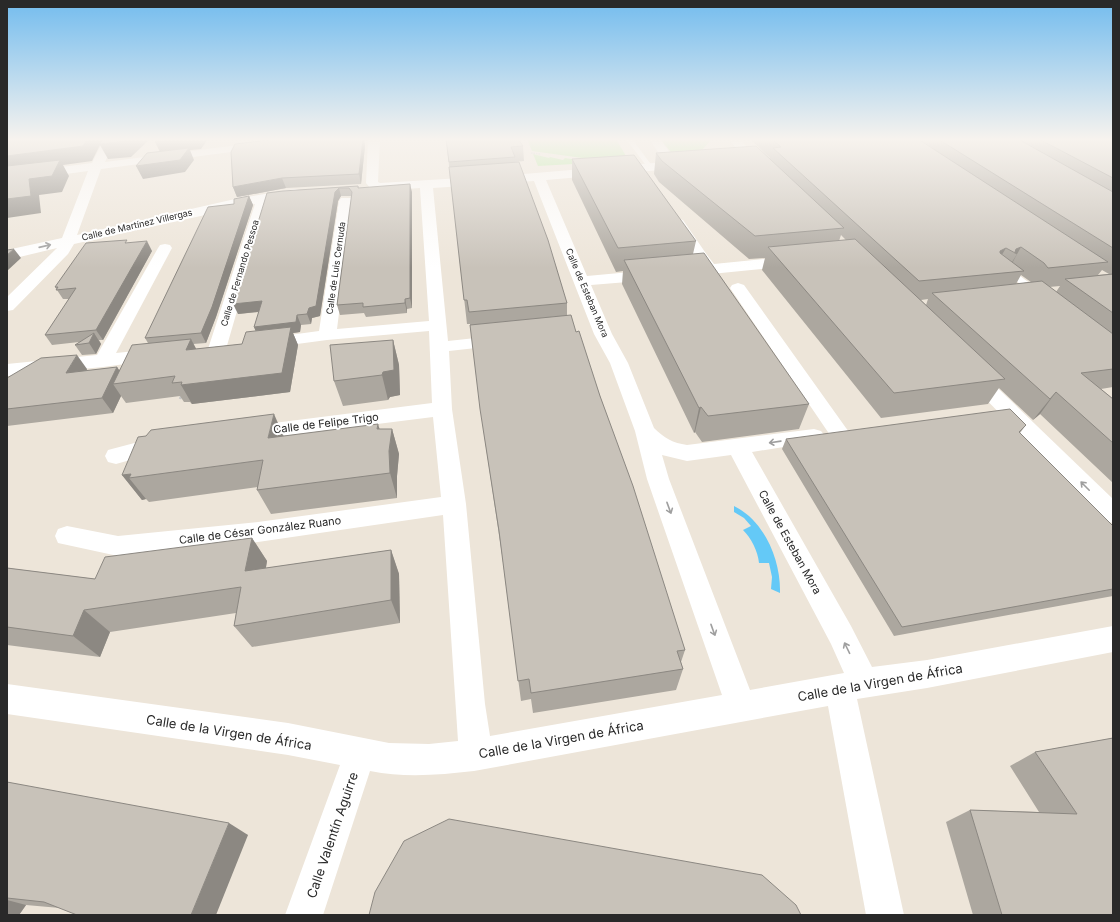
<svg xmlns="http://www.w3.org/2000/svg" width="1120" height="922" font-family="Inter,sans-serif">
<rect width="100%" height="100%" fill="#ede5d9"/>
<!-- green -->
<g fill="#aae891">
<path d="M527,139H616L626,156L611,162L532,151Z"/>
<path d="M660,139H712L702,150L671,152Z"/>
<path d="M533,154L549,158L550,157L563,160L565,158L590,162L591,163L538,166Z"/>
</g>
<!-- water -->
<path fill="#64c9f7" d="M734,506C765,521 781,561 780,593L771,589L772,577L769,563H759C758,551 751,538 743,530L751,526L744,518L734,512Z"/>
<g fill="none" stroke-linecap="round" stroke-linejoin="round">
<!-- path-far1 -->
<path stroke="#c7c7c7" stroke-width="1.5" stroke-dasharray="1.5 1" stroke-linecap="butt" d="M531,153L541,154"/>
<!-- path -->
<path stroke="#c7c7c7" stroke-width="2.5" stroke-dasharray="3 2" stroke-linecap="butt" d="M180,399L182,394"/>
<!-- lane -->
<g fill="#fff" fill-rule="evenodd">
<path d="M626,139H632L653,167L652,168H648Z"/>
<path d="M1009,268L1031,284L1036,294L1035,296H1029L1024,287L1006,273L1005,271L1006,269Z"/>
</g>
<!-- street -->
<g fill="#fff" fill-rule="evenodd">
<path d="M104,139H115L105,162L261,142L265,143L267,145L265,147L261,148L101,169L77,235L235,199L295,189L300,190L301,193L300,196L269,201L226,349L223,353L217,355L211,353L208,349L255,204L74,244L68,254L13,310L7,311V297L57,248L7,260V250L62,238L88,171L7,182V174L92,163Z"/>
<path d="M368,139H380L378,182L380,183L512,175L665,162L649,139H660L676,161H688L690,164L688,167L684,168L546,180L587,276L652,270L658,272L660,275L658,278L652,280L591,285L612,334L628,363L654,428C664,438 673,443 687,445L814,429L821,431L825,436L821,441L752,452L851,626L872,667L927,660L1113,626V652L927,688L857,699L904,915H866L828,706L474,771C439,775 405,778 370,771L323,915H285L340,765L288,755L7,714V684L288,723L389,743L429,744L458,741L443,515L258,542L118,556L58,543L55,536L58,529L67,526L118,536L258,522L441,497L433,417L251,440L244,438L240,433L244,428L251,426L432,403L429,331L327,340L267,348L261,347L258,343L261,339L267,338L319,331L339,201L341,198H351L353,201L337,329L429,321L420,188L377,191L372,190L366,183ZM534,181L594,334L610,363L635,431L647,479L722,695L490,736L485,704L466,504L452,409L449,351L503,345L509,344L512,340L509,336L503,335L448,341L433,188ZM662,455L687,461L731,455L831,644L844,673L750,690L669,479Z"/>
<path d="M728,139H739L765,165L767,168L765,171H757Z"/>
<path d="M678,219L683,220L707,255L714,264L793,256L798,258L801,261L798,264L793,266L711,274L684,276L678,274L676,271L678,268L699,265L671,223L673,220Z"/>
<path d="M165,244L170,245L172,248L116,353L155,349L162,351L164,355L162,359L103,367L7,376V364L97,355L158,248L160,245Z"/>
<path d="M738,283L744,285L846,428L850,433L846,438L839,440L832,438L730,288L732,285Z"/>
<path d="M973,369L980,371L1113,499V523L1105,521L966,379L963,375L966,371Z"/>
<path d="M161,436L169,439L172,444L169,449L116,464L108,462L105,456L108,450Z"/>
</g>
</g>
<!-- wall -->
<g fill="#aca79f" fill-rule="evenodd">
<path d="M278,139H364L365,146L361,184L286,188L237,197L233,187Z"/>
<path d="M446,139L523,146L524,161L515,162V163L567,303V316L576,332L600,396L685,650L681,662L683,669L676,690L533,713L531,699L521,701L502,555L484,434L470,324H467Z"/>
<path d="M750,139H1113V387L1101,389L1113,399V483L1040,414L1033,420L999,388L988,404L881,418L762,270L765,258L749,259L659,182L654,174L656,153L770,159V158ZM841,235L846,240L839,241ZM1102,270L1109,274L1098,275ZM1021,275L1031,282L1016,284ZM1060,286L1056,292L1049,287ZM928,299L926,305L921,300Z"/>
<path d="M572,159L696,241L693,254L809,404L799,429L702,442L695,432L694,433L622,284L623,271L616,272L572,180Z"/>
<path d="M358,186L359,188L412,192V308L407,309V313L366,317L364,313L340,315L337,305L352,197L351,196H341L338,201L320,316L312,318L311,324L301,325L300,332L293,333L298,345L290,392L192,404L190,402H184L180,396L126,403L121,396L113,413L7,426V378L87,369V371L117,367L119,370L148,343L145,338L234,204L249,196L253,205L216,317L206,343L193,344L196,349L242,344L256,331L254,327L259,312L238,314L267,193Z"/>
<path d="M129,243L152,251L103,340H99L101,344L96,354L82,355L75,345L79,342L52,345L45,335L69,299H63L55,287Z"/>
<path d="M393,340L399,365L400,395L390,397L388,400L343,406L334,381Z"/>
<path d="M1026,425L1020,433L1113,526V596L894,636L782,449L786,439Z"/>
<path d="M380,429H392L399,454L397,476V498L271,514L257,490L258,487L149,502L146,499L142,500L122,475L284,436Z"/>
<path d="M252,538L267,561L266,568L391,550L399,574L400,623L252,647L234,626L236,613L110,632L100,657L7,645V568L95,579Z"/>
<path d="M1113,738V915H973L946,822L970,810L1039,812L1010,766L1035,752Z"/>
<path d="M7,782L248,835L60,908L26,905L19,915H7Z"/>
</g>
<!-- shaded-wall -->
<g fill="#8c8882">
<path d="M87,139H150L131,157L108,159L100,145L92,161L63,165L69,176L62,192L39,195L41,213L7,218V156Z"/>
<path d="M175,139H208L201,149L190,150L194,160L185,172L143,179L136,166L161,154L155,142Z"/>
<path d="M363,139H364L365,146L361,184L359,174Z"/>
<path d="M282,178L286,188L237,197L233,187Z"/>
<path d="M410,184L412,192V308L410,298Z"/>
<path d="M339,188L341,196L338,201L320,316L312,318L311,324L307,314L335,192Z"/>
<path d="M249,196L253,205L216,317L206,343L201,333Z"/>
<path d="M147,241L152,251L103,340L96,330Z"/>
<path d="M1021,247L1010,267H1009L1017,254L1014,253L1016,249Z"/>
<path d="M1006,248L994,268L1000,251Z"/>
<path d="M14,249L21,258L7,271V255Z"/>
<path d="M405,299L407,309V313L405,303Z"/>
<path d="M262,301L266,311L238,314L233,304Z"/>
<path d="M297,315L301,325L300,332L293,333L298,345L290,392L192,404L181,385L258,337L254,327Z"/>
<path d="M94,333L101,344L96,354L89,343Z"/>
<path d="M191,339L201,358L186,350Z"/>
<path d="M393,340L399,365L400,395L390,397L388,400L382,375Z"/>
<path d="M77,355L87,369L77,388L66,373Z"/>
<path d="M117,367L127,382L113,384L121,396L113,413L102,398Z"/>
<path d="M1056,392L1040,414L1033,420L1050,399Z"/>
<path d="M701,407L695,432L694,433L699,408Z"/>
<path d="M274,414L285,439L268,438Z"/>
<path d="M378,424L386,449L377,429Z"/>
<path d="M392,429L399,454L397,476V498L390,473L389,451Z"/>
<path d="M131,474L129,478L146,499L142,500L122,475Z"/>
<path d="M252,538L267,561L261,594L245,571Z"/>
<path d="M391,550L399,574L400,623L391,600Z"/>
<path d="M84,610L110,632L100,657L73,636Z"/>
<path d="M229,823L248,835L216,915H191Z"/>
<path d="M7,900L26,905L19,915H7Z"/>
</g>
<!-- building -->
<g fill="#c8c2b9" stroke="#8c8882">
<path d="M7,139H87L83,146L7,156Z"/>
<path d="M102,139H126L124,141L100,144Z"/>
<path d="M157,139H175L155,142Z"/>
<path d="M278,139H363L359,174L282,178L233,187L231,152L235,144Z"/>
<path d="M446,139H518L523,146L511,147L515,157L449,162Z"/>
<path d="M772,139H918L1108,262L1048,268L1044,263L1021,247L1016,249L1015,252L1017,254L1006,248L1000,251V253L1024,271L919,281L773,148L781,147Z"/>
<path d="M938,139H1018L1113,192V248Z"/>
<path d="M1039,139H1113V178Z"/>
<path d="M756,146L844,228L755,236L662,161L656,153Z"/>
<path d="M189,148L180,160L136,166L147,153Z"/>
<path d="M634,155L696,241L618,248L572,159Z"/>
<path d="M60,160L52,176L29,179L31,196L7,199V166Z"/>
<path d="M519,162L548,240L567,303L469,312L467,300H464L449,167Z"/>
<path d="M410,184V298L405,299V303L363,307V303L337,305L352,192L349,188H339L335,192L316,306L309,308L307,314L297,315L296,322L254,327L262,301L233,304L267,193L283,191L358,186V188Z"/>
<path d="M249,196L212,307L201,333L145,338L208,207L234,204V199Z"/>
<path d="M855,239L1005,379L894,393L768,247Z"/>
<path d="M127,240L125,243L147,241L96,330L45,335L76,288L56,290L58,287H55L86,243Z"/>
<path d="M14,249L7,255V250Z"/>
<path d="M704,253L809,404L708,416L701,407L699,408L624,260Z"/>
<path d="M1113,274V313L1065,279Z"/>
<path d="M1042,281L1113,334V369L1081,373L1113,399V443L1056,392L1050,399L932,293Z"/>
<path d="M571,315L576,332L579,331L600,396L633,486L685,650L677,651L683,669L531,693L529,679L518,681L499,531L480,409L470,325Z"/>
<path d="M291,327L282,373L181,385L182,382L172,383L175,376L113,384L132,345L191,339L186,350L242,344L246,332Z"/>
<path d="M94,333L89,343L75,345Z"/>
<path d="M393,340L394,370L383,372L382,375L334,381L330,345Z"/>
<path d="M77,355L66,373L117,367L102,398L7,409V378L41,358Z"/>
<path d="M1010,409L1026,425L1019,432L1113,526V589L902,627L786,439Z"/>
<path d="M274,414L268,438L378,424L377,429H392L389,451L390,473L257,490L263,460L129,478L131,474L122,475L138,437L146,436L151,430Z"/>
<path d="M252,538L245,571L391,550V600L234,626L241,587L84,610L73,636L7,627V568L95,579L105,557Z"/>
<path d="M1113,738V915H1002L970,810L1077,814L1035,752Z"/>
<path d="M7,782L229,823L191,915H77L44,902L7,898Z"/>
<path d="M449,819L762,875L796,905L801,915H369L375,892L404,841Z"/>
</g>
<!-- one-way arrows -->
<defs><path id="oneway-shaft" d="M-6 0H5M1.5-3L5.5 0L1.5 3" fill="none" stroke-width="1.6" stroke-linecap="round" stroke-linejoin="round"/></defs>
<g stroke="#9f9f9f">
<use href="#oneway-shaft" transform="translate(45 246) rotate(-13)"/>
<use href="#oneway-shaft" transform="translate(775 442) rotate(172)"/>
<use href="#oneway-shaft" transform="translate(1085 486) rotate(-135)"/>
<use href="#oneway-shaft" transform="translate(669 508) rotate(70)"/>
<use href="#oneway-shaft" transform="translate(713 630) rotate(70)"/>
<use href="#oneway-shaft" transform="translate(847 648) rotate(-116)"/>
</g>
<!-- sky -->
<linearGradient id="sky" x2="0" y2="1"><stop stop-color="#73bcee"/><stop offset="0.52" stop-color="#f7f3ee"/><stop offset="1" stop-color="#f7f3ee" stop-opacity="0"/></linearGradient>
<rect width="1120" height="268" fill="url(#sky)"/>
<g text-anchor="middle" stroke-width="4" stroke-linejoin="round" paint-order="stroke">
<!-- far-street labels -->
<g font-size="9" fill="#292929" stroke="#fff">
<text transform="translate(137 225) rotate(-13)" y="3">Calle de Martínez Villergas</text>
<text transform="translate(336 268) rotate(-82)" y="3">Calle de Luis Cernuda</text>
<text transform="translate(240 273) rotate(-73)" y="3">Calle de Fernando Pessoa</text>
<text transform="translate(587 293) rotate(67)" y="3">Calle de Esteban Mora</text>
</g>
<!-- street labels -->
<g font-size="11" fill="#292929" stroke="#fff">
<text transform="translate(326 423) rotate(-7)" y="4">Calle de Felipe Trigo</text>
<text transform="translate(260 530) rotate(-7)" y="4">Calle de César González Ruano</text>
<text transform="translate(790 542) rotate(61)" y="4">Calle de Esteban Mora</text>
</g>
<!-- near-street labels -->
<g font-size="13" fill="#292929" stroke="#fff">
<text transform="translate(880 682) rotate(-10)" y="5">Calle de la Virgen de África</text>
<text transform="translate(229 732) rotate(9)" y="5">Calle de la Virgen de África</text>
<text transform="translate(561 739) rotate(-10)" y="5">Calle de la Virgen de África</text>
<text transform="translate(332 835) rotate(-71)" y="5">Calle Valentín Aguirre</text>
</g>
</g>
<!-- border -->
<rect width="1120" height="922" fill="none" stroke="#292929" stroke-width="16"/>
</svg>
